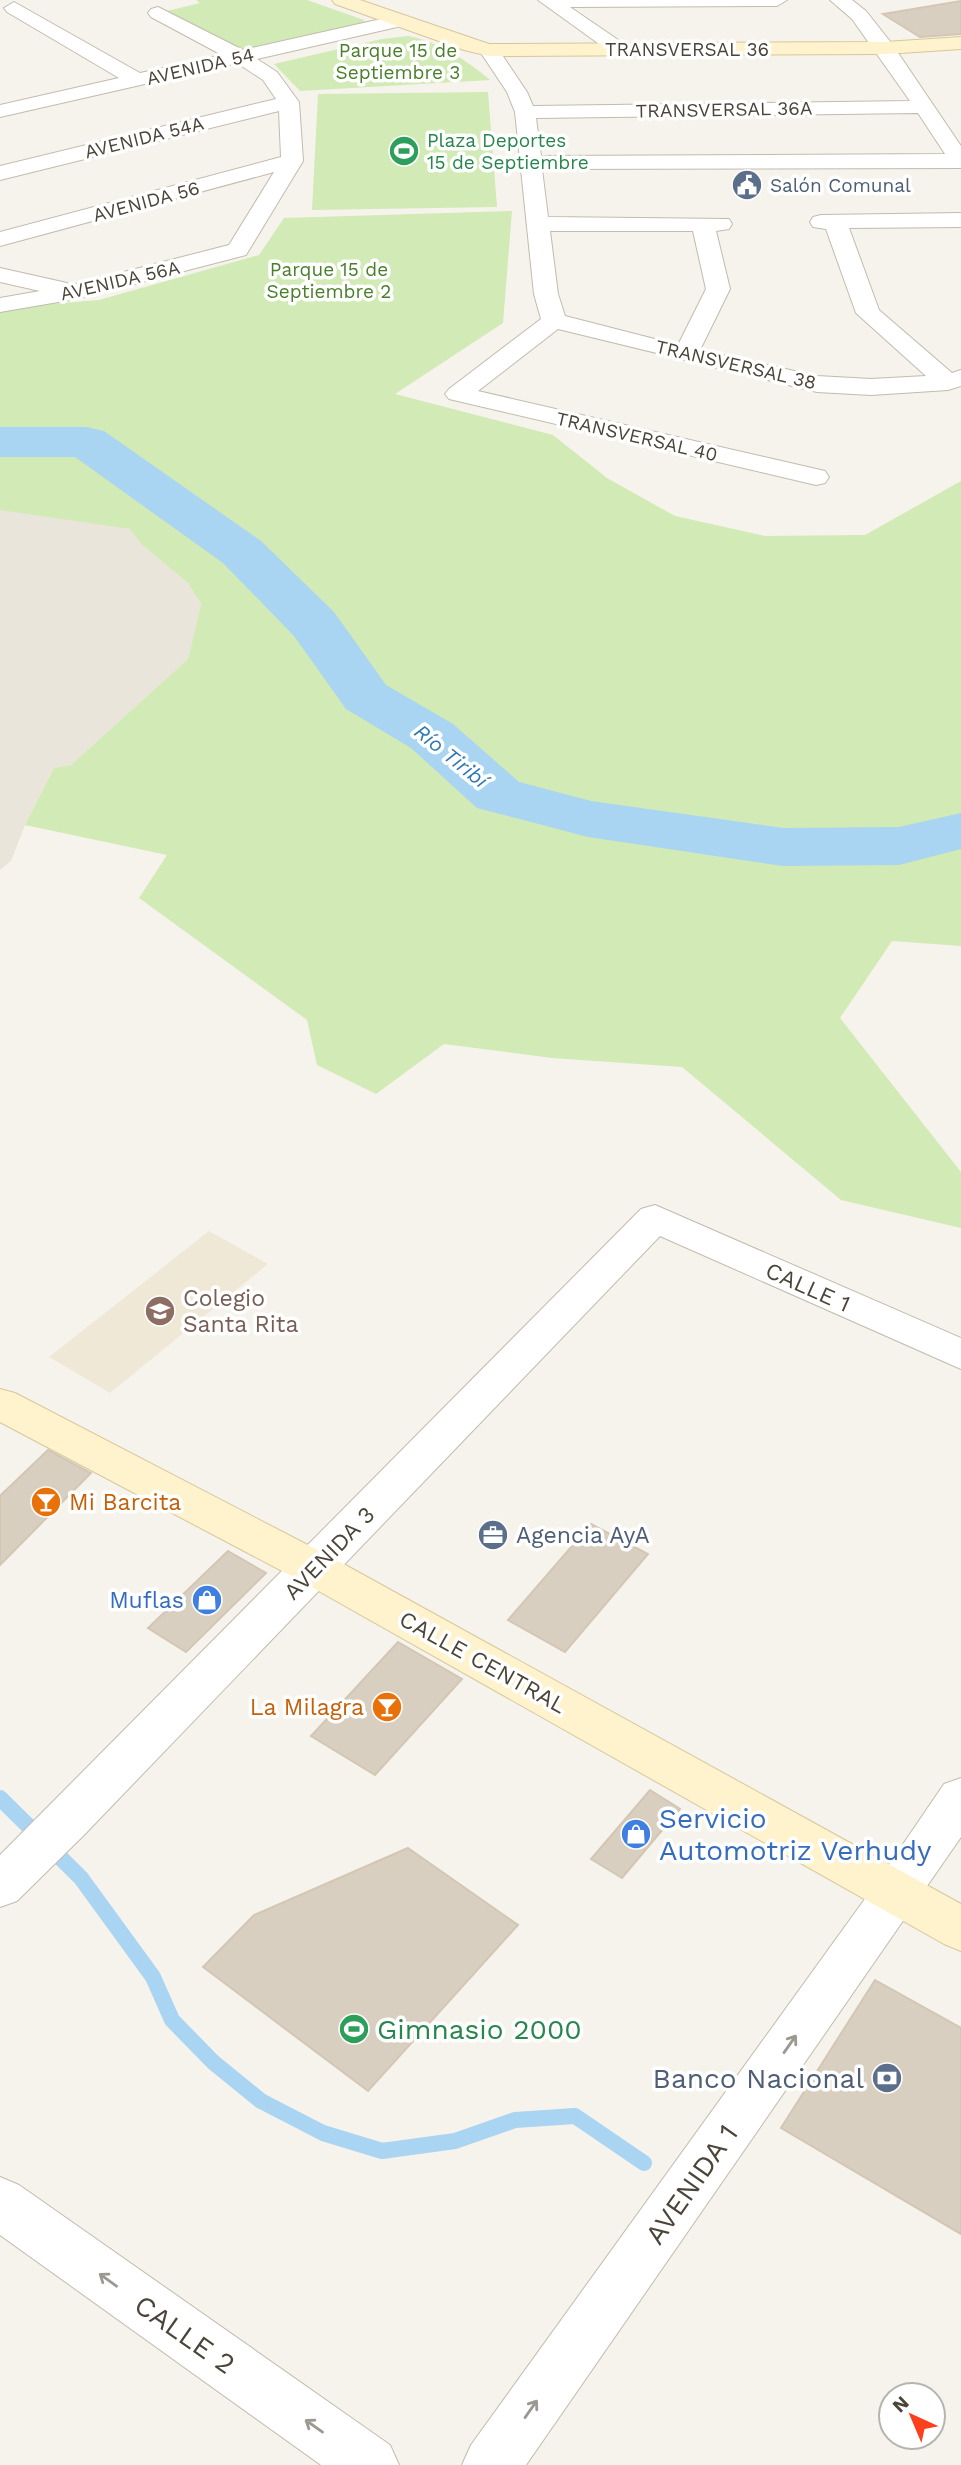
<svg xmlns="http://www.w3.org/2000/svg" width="961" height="2465" font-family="'Work Sans',sans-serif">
<rect width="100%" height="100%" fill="#f6f3ec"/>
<!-- residential -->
<path fill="#eae5da" d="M8,509L130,529L141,544L188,583L201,604L188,659L71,765L54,768L25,825L11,861L0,870V510Z"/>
<!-- education -->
<path fill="#efe8d6" d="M209,1231L268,1264L110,1393L49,1357Z"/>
<!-- green -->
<g fill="#d2eab5">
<path d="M196,0H307L364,20L365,23L239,53L167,11L200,3Z"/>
<path d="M408,36C439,42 466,60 490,80L300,91L274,64L382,39Z"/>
<path d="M488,92L497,207L312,210L318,94Z"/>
<path d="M512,211L503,323L395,394L553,435L607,478L675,516L765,536L865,535L961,481V946L892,941L840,1018L961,1172V1228L841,1200L682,1067L552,1058L444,1044L376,1094L317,1065L307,1020L139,898L167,855L25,825L54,768L71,765L188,659L201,604L188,583L141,544L130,529L0,510V308L99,300L259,255L284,218Z"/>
</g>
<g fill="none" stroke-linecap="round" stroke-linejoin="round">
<!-- stream -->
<path stroke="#a9d4f2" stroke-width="16" d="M0,1798L81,1878L153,1977L172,2020L213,2062L261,2101L323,2133L382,2151L455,2141L515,2120L575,2116L644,2163"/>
<!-- river -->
<path fill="#a9d4f2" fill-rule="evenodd" d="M0,427H86L104,431L261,541L334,612L386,685L453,724L519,782L591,801L783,828L899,827L961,813V849L899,865L783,866L588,837L477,808L411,748L346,709L294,636L223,563L75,457H0Z"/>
</g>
<!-- building -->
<g fill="#d8cfc1" stroke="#d3c7b4" stroke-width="2">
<path d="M961,1V34L920,37L883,14Z"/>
<path d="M48,1450L91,1473L0,1565V1496Z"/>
<path d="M591,1524L648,1554L565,1652L508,1620Z"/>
<path d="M228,1551L266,1573L186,1652L148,1628Z"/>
<path d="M398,1642L462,1679L375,1775L311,1736Z"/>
<path d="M650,1790L680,1809L622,1878L591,1859Z"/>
<path d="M408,1848L518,1925L368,2091L203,1967L254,1915Z"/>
<path d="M875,1980L961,2028V2234L781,2128Z"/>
</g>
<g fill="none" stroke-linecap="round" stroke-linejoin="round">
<!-- street casing -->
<g stroke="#c2bbae" stroke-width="2">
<g id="street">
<path d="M538,0H787L777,6L570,7L627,46L630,50L627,54H613Z"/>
<path d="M830,0H852L866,11L892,44L961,146V168L542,169L548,217L729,219L732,224L729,229L716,231L730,289L700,350L817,376L871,379L926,376L856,313L826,229L813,227L810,222L813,217L821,215L961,213V227L849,228L879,310L952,373L961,370V386L948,390L871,395L817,392L558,329L478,391L825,471L829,477L825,483L816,485L449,399L445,394L449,389L541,319L534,294L515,112L507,92L479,50L482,46H496L527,92L533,106L910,101L852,19ZM918,113L945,154L541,156L536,118ZM550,231H693L706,289L678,345L565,316L558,294Z"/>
<path d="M14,2L140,73L222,55L151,17L148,13L151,9L158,7L243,50L399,15L409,21L406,25L257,59L277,72L299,102L303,161L246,255L76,299L0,312V298L40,291L0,282V268L67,283L69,286L229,245L274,172L0,246V232L281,157L279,111L0,180V166L276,99L263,80L237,63L0,117V105L119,78L7,12L4,8Z"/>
<path d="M655,1205L961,1338V1369L660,1236L84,1835L17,1901L0,1907V1855L641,1209Z"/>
<path d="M961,1778V1837L526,2465H462L471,2445L880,1878L944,1784Z"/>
<path d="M0,2177L19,2185L390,2445L399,2465H321L0,2235Z"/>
</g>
</g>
<!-- secondary casing -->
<g stroke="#d6c79b" stroke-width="2">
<g id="secondary">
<path d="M332,0H360L489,44L885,42L961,37V49L885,54L489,56L464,50L335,4Z"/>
<path d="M0,1389L15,1393L329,1556L961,1904V1951L944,1944L299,1580L0,1422Z"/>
</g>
</g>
<!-- street -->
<use href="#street" fill="#fff" fill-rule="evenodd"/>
<!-- secondary -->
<use href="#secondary" fill="#fff3cd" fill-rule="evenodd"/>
</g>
<!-- one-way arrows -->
<defs><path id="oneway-shaft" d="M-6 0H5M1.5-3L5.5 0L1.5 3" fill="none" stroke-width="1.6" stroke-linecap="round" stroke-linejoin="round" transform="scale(1.75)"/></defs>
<g stroke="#9c9892">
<use href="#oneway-shaft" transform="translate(790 2044) rotate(-55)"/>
<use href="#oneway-shaft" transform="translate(108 2280) rotate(-144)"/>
<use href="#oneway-shaft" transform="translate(531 2409) rotate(-55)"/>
<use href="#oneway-shaft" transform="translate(314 2426) rotate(-145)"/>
</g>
<!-- icons -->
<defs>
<g id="stadium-disc" transform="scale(1.575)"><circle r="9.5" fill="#2e9e5b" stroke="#fff"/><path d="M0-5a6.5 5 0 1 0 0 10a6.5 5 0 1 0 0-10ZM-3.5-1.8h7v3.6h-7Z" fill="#fff"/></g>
<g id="civic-disc" transform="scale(1.575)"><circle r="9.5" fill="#5c6f8a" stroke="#fff"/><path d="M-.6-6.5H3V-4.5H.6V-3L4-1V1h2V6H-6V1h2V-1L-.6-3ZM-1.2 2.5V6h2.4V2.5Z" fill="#fff"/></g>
<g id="school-disc" transform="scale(1.575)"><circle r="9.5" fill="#8d6e63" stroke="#fff"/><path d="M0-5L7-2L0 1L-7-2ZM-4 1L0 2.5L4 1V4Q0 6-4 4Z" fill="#fff"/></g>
<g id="bar-disc" transform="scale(1.575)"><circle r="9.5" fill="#e8710a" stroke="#fff"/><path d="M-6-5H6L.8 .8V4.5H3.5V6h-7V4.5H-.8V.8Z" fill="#fff"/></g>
<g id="office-disc" transform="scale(1.575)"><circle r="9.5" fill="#5c6f8a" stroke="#fff"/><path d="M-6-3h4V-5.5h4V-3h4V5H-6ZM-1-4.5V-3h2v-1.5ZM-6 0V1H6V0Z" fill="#fff"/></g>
<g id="shop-disc" transform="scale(1.575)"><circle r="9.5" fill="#3f7fe0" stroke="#fff"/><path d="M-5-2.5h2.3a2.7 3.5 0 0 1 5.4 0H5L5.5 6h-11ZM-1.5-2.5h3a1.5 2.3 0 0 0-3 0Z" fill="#fff"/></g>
<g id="bank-disc" transform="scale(1.575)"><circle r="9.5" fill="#5c6f8a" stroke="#fff"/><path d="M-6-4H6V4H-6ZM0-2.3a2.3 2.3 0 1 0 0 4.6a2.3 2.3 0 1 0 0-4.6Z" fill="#fff"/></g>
</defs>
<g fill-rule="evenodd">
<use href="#stadium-disc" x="404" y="151"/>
<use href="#civic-disc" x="747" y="185"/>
<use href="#school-disc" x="160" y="1311"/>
<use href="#bar-disc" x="46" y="1502"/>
<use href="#office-disc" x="493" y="1535"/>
<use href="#shop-disc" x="207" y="1600"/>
<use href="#bar-disc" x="387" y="1707"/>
<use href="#shop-disc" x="636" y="1834"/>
<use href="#stadium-disc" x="354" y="2029"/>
<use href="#bank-disc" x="887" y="2078"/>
</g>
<g text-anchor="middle" stroke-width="7" stroke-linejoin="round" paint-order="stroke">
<!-- far-street labels -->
<g font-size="19" fill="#4b4439" stroke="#fff">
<text x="687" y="56">TRANSVERSAL 36</text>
<text transform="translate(200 66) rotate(-13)" y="7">AVENIDA 54</text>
<text transform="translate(724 109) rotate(-1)" y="7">TRANSVERSAL 36A</text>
<text transform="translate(144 137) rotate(-14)" y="7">AVENIDA 54A</text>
<text transform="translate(146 201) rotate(-15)" y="7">AVENIDA 56</text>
<text transform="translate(120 280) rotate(-13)" y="7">AVENIDA 56A</text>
<text transform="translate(736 364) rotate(13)" y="7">TRANSVERSAL 38</text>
<text transform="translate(637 436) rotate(13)" y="7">TRANSVERSAL 40</text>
</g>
<!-- far-park labels -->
<g font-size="19" fill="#4a7f2a" stroke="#fff">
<text x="398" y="57">Parque 15 de<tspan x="398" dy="22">Septiembre 3</tspan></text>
<text x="329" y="276">Parque 15 de<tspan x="329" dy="22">Septiembre 2</tspan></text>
</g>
<!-- far-leisure labels -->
<g font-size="19" fill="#27864d" stroke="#fff" text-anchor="start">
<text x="427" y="147">Plaza Deportes<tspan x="427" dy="22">15 de Septiembre</tspan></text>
</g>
<!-- far-service labels -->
<g font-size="19" fill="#4e5e75" stroke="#fff" text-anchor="start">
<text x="770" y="192">Salón Comunal</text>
</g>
<!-- far-water labels -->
<g font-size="21" font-style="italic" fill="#2e7ab2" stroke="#fff">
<text transform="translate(451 756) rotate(39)" y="7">Río Tiribí</text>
</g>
<!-- street labels -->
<g font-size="23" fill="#4b4439" stroke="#fff">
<text transform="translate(808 1287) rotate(24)" y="8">CALLE 1</text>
<text transform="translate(329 1553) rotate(-46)" y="8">AVENIDA 3</text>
<text transform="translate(483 1662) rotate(29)" y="8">CALLE CENTRAL</text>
</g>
<!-- education labels -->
<g font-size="23" fill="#785e54" stroke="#fff" text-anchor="start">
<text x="183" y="1306">Colegio<tspan x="183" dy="26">Santa Rita</tspan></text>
</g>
<!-- food labels -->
<g font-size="23" fill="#c56008" stroke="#fff" text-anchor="start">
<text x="69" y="1510">Mi Barcita</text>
<text x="364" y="1715" text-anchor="end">La Milagra</text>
</g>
<!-- service labels -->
<g font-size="23" fill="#4e5e75" stroke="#fff" text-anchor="start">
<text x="516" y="1543">Agencia AyA</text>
</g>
<!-- shop labels -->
<g font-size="23" fill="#366cbe" stroke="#fff" text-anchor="end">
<text x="184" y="1608">Muflas</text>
</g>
<!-- near-shop labels -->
<g font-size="28" fill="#366cbe" stroke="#fff" text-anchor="start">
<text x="659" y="1828">Servicio<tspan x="659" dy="32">Automotriz Verhudy</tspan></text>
</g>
<!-- near-leisure labels -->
<g font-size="28" fill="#27864d" stroke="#fff" text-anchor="start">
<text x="377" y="2039">Gimnasio 2000</text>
</g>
<!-- near-service labels -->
<g font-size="28" fill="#4e5e75" stroke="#fff" text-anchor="end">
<text x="864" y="2088">Banco Nacional</text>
</g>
<!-- near-street labels -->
<g font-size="28" fill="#4b4439" stroke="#fff">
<text transform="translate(691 2184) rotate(-55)" y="10">AVENIDA 1</text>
<text transform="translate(185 2334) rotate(35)" y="10">CALLE 2</text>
</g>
</g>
<!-- north arrow -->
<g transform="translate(912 2416) rotate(316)"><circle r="33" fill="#ffffff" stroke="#b7b4b0" stroke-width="2"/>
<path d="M0-5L12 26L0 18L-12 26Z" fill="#fc3f1d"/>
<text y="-10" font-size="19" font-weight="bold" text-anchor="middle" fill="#4b4439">N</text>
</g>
</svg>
